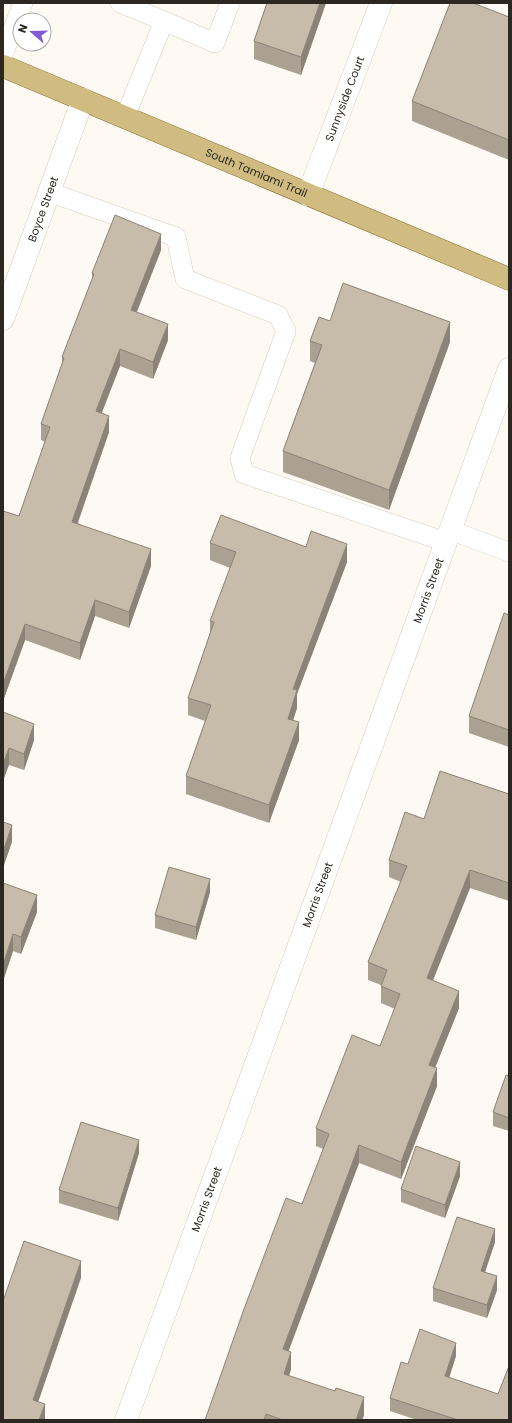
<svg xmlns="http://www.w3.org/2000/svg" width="512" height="1423" font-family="Poppins,sans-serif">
<rect width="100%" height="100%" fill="#fef9f2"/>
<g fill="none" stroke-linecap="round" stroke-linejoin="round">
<!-- lane casing -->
<g stroke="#d9cdbc" stroke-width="20">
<g id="lane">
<path d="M120,3L164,21"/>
<path d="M3,55L23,3"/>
<path d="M125,117L164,21L215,43L230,3"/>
<path d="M49,192L176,237L185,279L278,315L286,331L240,458L244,474L446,542"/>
<path d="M450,530L509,552"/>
</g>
</g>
<!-- street casing -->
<g stroke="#d9cdbc" stroke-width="23">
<g id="street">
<path id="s1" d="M308,195L381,3"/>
<path id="s2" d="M3,319L83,99"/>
<path id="s3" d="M126,1420L509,369"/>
</g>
</g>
<!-- primary casing -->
<g stroke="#826b28" stroke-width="23">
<g id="primary">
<path id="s4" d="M3,66L509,279"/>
</g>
</g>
<!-- lane -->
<use href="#lane" stroke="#fff" stroke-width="19"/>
<!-- street -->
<use href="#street" stroke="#fff" stroke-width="22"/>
<!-- primary -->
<use href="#primary" stroke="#d0bc80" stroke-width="22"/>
</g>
<!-- wall -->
<g fill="#aba192">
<path d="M267,3H326L301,75L254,59V41Z"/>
<path d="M509,17V160L412,121V101Z"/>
<path d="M161,250L137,312L168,340L153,379L120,366L101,413L109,432L78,523L151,566L129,628L95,616L80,660L25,640L3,701V511L19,516L45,442L41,440V424L62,364V357L92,279V273Z"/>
<path d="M330,321L450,342L389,510L283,472V451L315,363L310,361V341Z"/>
<path d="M210,543L347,562L297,694V708L293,720L299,740L269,823L186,794V776L205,721L188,715V698L210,633V621L230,568L210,560Z"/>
<path d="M509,615V747L469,733V716Z"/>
<path d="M3,712L34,740L24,770L9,765Z"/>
<path d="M509,794V901L470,888L433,980L459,1008L435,1067L437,1086L401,1179L359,1163L288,1351L291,1369L289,1376L364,1415L362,1420H205L302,1204L323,1149L316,1146V1128L380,1046L395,1009L381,1003V985L368,980V962L401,882L389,877V860L424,819Z"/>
<path d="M3,883L37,912L21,954L13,951L3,981Z"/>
<path d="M210,892L196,940L155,928V915Z"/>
<path d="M509,1076V1131L493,1126V1112Z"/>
<path d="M139,1153L118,1221L59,1203V1190Z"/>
<path d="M460,1176L445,1218L401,1202V1189Z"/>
<path d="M495,1242L485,1272L497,1290L487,1318L433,1301V1288Z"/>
<path d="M456,1356L449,1378L498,1394L509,1420H417L390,1411V1398L408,1364Z"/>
</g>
<!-- shaded-wall -->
<g fill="#8b8377">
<path d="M320,3H326L301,75V57Z"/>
<path d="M161,234V250L131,326V310Z"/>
<path d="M450,322V342L389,510V490Z"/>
<path d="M168,324V340L153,379V362Z"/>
<path d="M120,349V366L96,428V411Z"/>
<path d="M109,416V432L72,538V522Z"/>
<path d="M347,544V562L297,694V708L288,736V719L293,689Z"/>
<path d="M151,549V566L129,628V612Z"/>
<path d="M95,600V616L80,660V643Z"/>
<path d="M25,624V640L3,701V684Z"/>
<path d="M299,722V740L269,823V805Z"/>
<path d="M34,724V740L24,770V754Z"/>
<path d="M9,748V765L3,781V764Z"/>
<path d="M12,825V842L3,868V852Z"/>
<path d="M470,870V888L427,995V978Z"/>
<path d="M210,879V892L196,940V927Z"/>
<path d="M37,895V912L21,954V937Z"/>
<path d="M13,934V951L3,981V965Z"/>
<path d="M459,991V1008L429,1083V1065Z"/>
<path d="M437,1068V1086L401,1179V1162Z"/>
<path d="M139,1140V1153L118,1221V1208Z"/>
<path d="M359,1145V1163L283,1366V1349Z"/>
<path d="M460,1162V1176L445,1218V1205Z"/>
<path d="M495,1229V1242L481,1284V1271Z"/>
<path d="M81,1261V1278L33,1417V1400Z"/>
<path d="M497,1276V1290L487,1318V1305Z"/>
<path d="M456,1343V1356L445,1390V1376Z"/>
<path d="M291,1352V1369L284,1391V1374Z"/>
<path d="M364,1397V1415L362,1420H356Z"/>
<path d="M45,1404V1420H39Z"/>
</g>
<!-- building -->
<g fill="#c7bbaa" stroke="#8b8377">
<path d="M267,3H320L301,57L254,41Z"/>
<path d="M450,3H473L509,17V140L412,101Z"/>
<path d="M115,215L161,234L131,310L168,324L153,362L120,349L96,411L109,416L72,522L151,549L129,612L95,600L80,643L25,624L3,684V511L19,516L50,427L41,424L64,358L62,357L94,274L92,273Z"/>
<path d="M343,283L450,322L389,490L283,451L322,345L310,341L319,317L330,321Z"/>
<path d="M221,515L306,547L311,531L347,544L293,689L297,690L288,719L299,722L269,805L186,776L211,705L188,698L214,622L210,621L236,552L210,543Z"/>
<path d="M504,613L509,615V730L469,716Z"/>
<path d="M3,712L34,724L24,754L9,748L3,764Z"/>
<path d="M440,771L509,794V883L470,870L427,978L459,991L429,1065L437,1068L401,1162L359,1145L283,1349L291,1352L284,1374L335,1391L336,1388L364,1397L356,1420H283L266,1414L264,1420H205L244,1309L286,1198L302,1204L329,1134L316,1128L352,1035L380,1046L400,994L381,986L387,970L368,962L407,866L389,860L405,812L424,819Z"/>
<path d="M3,822L12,825L3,852Z"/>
<path d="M169,867L210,879L196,927L155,915Z"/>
<path d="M3,883L37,895L21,937L13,934L3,965Z"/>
<path d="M506,1075L509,1076V1118L493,1112Z"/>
<path d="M81,1122L139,1140L118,1208L59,1190Z"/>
<path d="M416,1146L460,1162L445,1205L401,1189Z"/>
<path d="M457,1217L495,1229L481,1271L497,1276L487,1305L433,1288Z"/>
<path d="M24,1241L81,1261L33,1400L45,1404L39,1420H3V1301Z"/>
<path d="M420,1329L456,1343L445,1376L498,1394L509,1366V1420H458L390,1398L401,1362L408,1364Z"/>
</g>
<g text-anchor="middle" stroke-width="4" stroke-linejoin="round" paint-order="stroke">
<!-- street labels -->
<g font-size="11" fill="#2c2721" stroke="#fff">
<text dy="4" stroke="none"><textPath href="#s1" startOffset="103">Sunnyside Court</textPath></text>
<text dy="4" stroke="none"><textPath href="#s4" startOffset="275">South Tamiami Trail</textPath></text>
<text dy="4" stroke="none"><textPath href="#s2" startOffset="117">Boyce Street</textPath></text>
<text dy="4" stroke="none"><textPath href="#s3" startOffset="883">Morris Street</textPath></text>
<text dy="4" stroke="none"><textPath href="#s3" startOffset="559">Morris Street</textPath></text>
<text dy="4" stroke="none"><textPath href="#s3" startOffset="235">Morris Street</textPath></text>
</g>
</g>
<!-- border -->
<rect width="512" height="1423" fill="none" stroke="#2c2721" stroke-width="8"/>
<!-- north arrow -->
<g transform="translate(32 32) rotate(290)"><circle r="19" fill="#ffffff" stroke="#aba9a6"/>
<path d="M0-3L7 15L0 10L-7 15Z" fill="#835ad3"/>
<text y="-6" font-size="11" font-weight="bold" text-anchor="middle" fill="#2c2721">N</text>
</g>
</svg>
